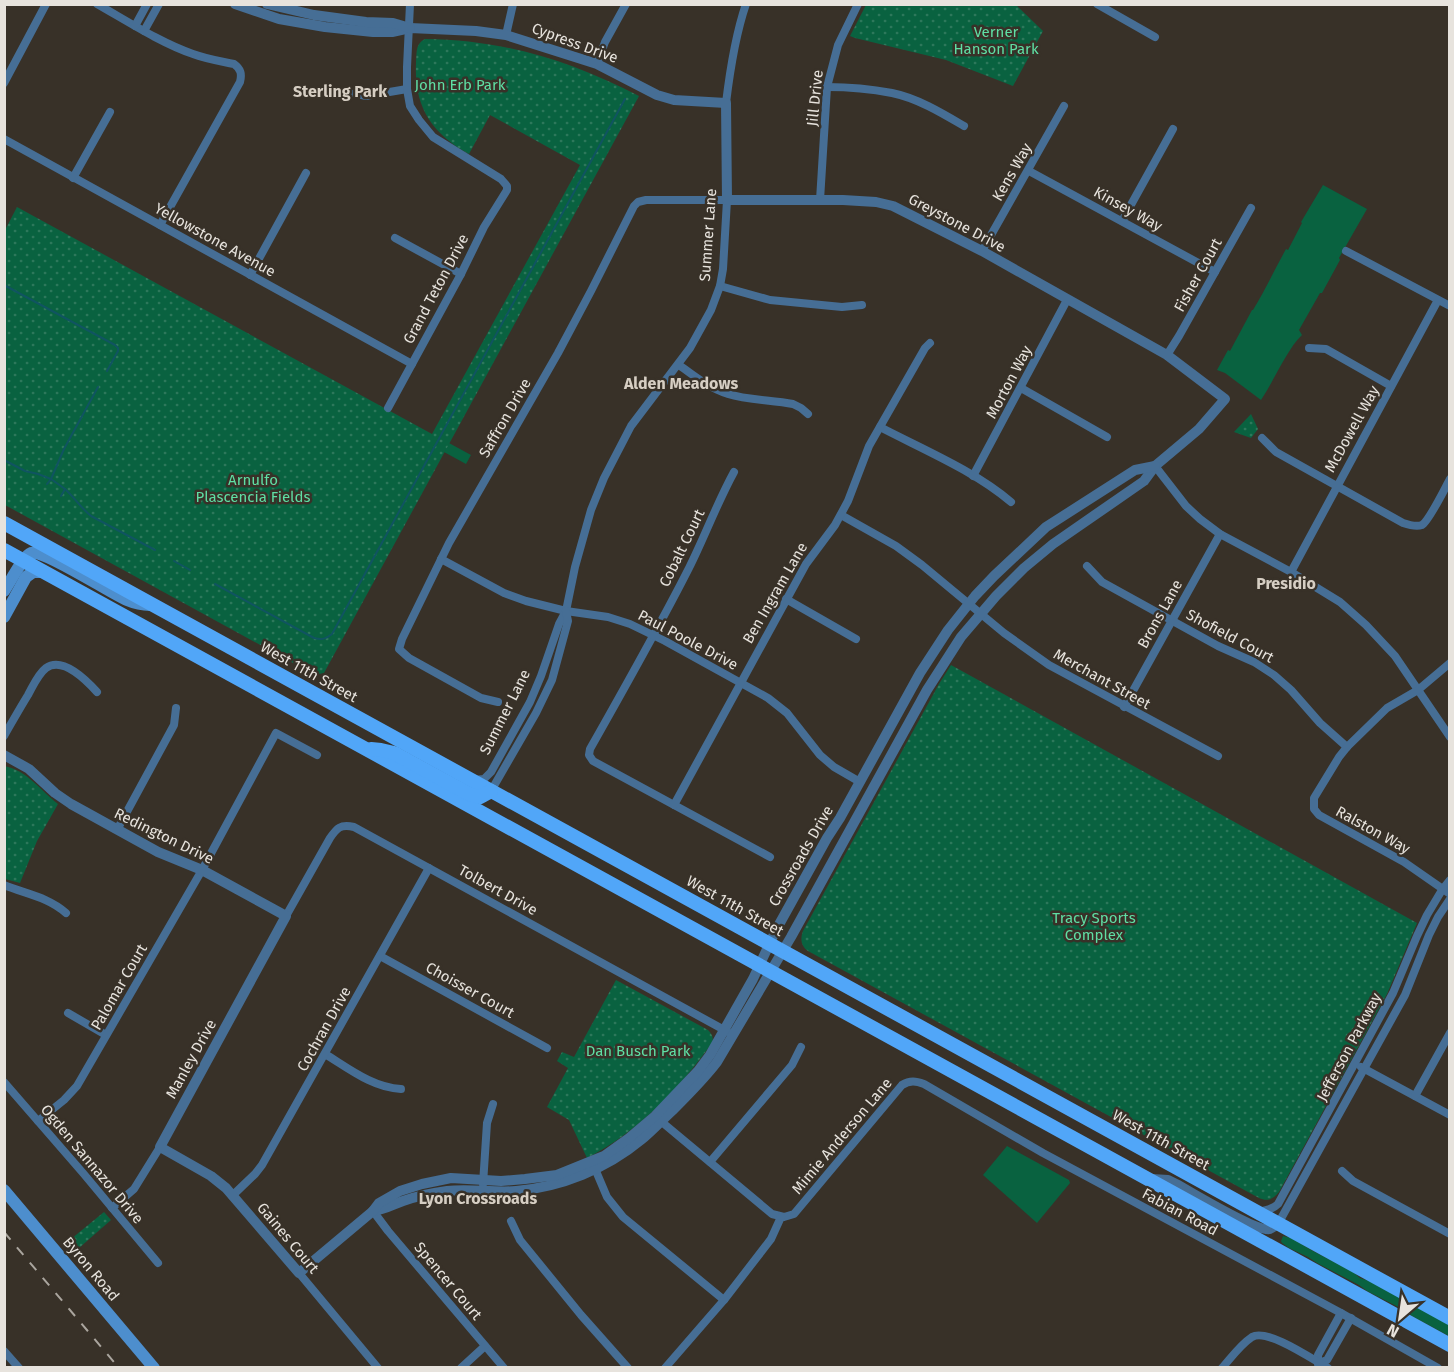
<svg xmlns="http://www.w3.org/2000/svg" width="1454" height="1372" font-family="'Fira Sans',sans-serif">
<defs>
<pattern id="park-dots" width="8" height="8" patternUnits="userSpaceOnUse" patternTransform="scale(1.5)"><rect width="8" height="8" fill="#096240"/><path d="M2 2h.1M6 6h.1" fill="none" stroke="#2d785b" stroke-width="1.8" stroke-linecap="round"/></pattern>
</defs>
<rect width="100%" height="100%" fill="#383128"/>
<!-- green -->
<g fill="#096240">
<path d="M1323,185L1367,209L1339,258L1340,260L1322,293H1320L1299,330L1302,335C1287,349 1274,381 1261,400L1225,373L1217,370L1228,350L1230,351L1252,310H1253C1265,290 1275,269 1286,249L1288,250L1302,223L1301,222Z"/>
<path d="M449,443L471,455L466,464L444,452Z"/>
<path d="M1007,1146L1069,1180L1070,1183L1037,1223L983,1175Z"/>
<path d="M1283,1236L1291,1238L1313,1251L1353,1272L1360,1278L1369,1281L1402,1299L1409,1304L1420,1308L1449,1325V1336L1412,1316L1406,1311L1367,1291L1359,1285L1317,1263L1308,1257L1289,1248L1282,1243L1281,1241Z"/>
</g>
<!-- park -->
<g fill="url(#park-dots)">
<path d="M866,5H1016L1043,31L1013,86L946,60L855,38L850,36Z"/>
<path d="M425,39C504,40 569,60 639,96L324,673L315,675L5,505L4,232L17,207L432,434L580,165L490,115L469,154C431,133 414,106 416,63C417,53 415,44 425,39Z"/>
<path d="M1251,414L1258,429L1251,438L1234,432Z"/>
<path d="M951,665L1417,923L1387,994L1279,1192C1273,1199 1268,1202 1259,1198L808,951C801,946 800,939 803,931L939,684Z"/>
<path d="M4,766C27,770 41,791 58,804L37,841L20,883L5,879Z"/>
<path d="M616,980L708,1030C712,1034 714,1038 712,1043C679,1089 638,1132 587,1158L569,1120L547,1107L568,1068L557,1061L562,1052L574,1057Z"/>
<path d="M104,1212L111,1220L79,1248L71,1239Z"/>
</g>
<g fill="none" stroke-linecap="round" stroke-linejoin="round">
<!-- stream -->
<g stroke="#105461" stroke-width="2">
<path d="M4,285L115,345L118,348V351L107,371"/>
<path d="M4,460L25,471L38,474L51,479L47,484"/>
<path d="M65,489C74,497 81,508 91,516L155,550"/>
<path d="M61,496L65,489L51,479L64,449L98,387"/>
<path d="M174,561L190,570"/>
<path d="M215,584L314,638C322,640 326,639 332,634L625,99"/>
</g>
<!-- minor -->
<g stroke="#466e95" stroke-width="8">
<path d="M97,4C127,21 161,43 193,54C206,59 220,61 234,64C241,69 242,74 240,82L160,225"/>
<path d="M1097,4L1155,37"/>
<path d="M135,26L147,4"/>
<path d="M144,31L159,4"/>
<path d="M506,35L513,4"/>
<path d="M597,64L605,42L626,4"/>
<path d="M4,83L46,4"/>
<path d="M827,87C848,87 871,89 892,93C917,98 942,113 964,126"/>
<path d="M353,93L366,96L407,89"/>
<path d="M726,103C730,70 735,36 746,4"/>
<path d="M4,139L412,364"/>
<path d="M1029,171L1215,272"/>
<path d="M73,178L110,112"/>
<path d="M820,200L827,87L838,45L858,4"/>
<path d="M1122,221L1173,129"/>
<path d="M395,238L461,274"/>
<path d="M982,251L1064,106"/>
<path d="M1346,251L1450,306"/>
<path d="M250,275L306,173"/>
<path d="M720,286L770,300L842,307L862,305"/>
<path d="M1309,348L1326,349L1391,386"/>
<path d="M1167,355L1179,336L1251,208"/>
<path d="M679,365C694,376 709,388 728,394C747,400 772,400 793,404L801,408L808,414"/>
<path d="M1021,388L1107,437"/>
<path d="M388,408L461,274L484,227L507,190V186L501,179L433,137L419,120L410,106L407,89V67L410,4"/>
<path d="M880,427C922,449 975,471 1011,502"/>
<path d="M1262,438L1276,452L1403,523C1409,525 1416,527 1422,525C1429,521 1445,488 1450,479"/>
<path d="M1155,466L1186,506L1200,519L1220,534L1291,572L1340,602L1366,625L1395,656L1450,737"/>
<path d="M734,472C717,503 705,536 689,568C658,629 624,689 590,749L589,755L593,761L770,857"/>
<path d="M973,476L1067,300"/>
<path d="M841,515L896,546L922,565L1004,633L1049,665L1218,756"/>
<path d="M441,559L504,593L526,601L566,611L608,617L630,624L665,641L768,698L787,713L820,755L834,767L860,782"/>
<path d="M1087,566L1102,582L1218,646L1254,662L1274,675L1291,690L1320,723L1347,747"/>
<path d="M1291,572L1438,300"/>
<path d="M786,599L856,639"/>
<path d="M1450,663L1418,690L1387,708L1347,747L1339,757L1314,798V809L1319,815L1404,862L1450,894"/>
<path d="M1124,707L1220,534"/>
<path d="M4,736C12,722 20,708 28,695C33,686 38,674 46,668C63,656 87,681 97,692"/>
<path d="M474,780L484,779L491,772L530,702L541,676L559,624L566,611L575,567L591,510L604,478L631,426L690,348L711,310L720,286L723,269L727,200H646L638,202L634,206L591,291L558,353L449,543L402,639L399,649L409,658L481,698L498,702"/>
<path d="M491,791L536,713L552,680L568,621L566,611"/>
<path d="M674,805L806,564L835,525L848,501L869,446L925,348L930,343"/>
<path d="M117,830L174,725L176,708"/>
<path d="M4,885C26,894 48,897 66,913"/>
<path d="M286,916L330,838C337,828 340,824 354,827L728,1032"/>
<path d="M380,956L547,1048"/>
<path d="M68,1013L106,1035"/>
<path d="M325,1054C348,1068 373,1088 401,1089"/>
<path d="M1361,1067L1450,1115"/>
<path d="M4,1082L83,1173L158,1263"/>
<path d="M1415,1096L1450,1033"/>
<path d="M657,1118L772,1214L784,1217L794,1214L902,1085C910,1080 916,1081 924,1084L1043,1153L1341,1313L1438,1368"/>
<path d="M38,1121L64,1100L77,1086L202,870L276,733L317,755"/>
<path d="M710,1162L792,1065L801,1047"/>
<path d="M593,1164L607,1197L623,1217L724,1300"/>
<path d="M1342,1171L1353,1181L1450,1234"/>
<path d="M483,1184L487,1123L493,1104"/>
<path d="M232,1196L255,1174L262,1165L429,868"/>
<path d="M112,1208L134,1189L160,1147"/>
<path d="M373,1211L388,1231L504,1368"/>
<path d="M1258,1212C1266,1210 1272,1210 1278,1204L1393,993L1417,936L1427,915L1442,890L1450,880"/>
<path d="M511,1221L520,1240L581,1315L628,1368"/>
<path d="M1278,1224L1405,995L1429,935L1438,917L1450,899"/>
<path d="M299,1273L378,1368"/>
<path d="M4,1351L19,1368"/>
<path d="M1319,1363L1327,1360L1351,1318"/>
<path d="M1318,1364V1355L1341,1313"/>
<path d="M461,1368L485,1346"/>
<path d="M665,1368L724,1300L771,1239L781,1217"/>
<path d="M1222,1368C1231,1358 1240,1345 1252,1337C1267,1328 1312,1359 1328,1368"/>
</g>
<!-- tertiary -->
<g stroke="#466e95" stroke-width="10">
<path d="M235,4L279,19L325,27L373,32H392L410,28L476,31L506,35L597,64L657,95L674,100L726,103L727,200H843L876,202L893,206L982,251L1167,355L1225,399L1199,429L1155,466L1144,481L1053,544L1024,568L996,596L961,637L927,690L791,937L717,1062C704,1079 689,1094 674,1109C663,1119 652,1131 641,1140C606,1169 561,1187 516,1191C493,1193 470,1188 447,1191C432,1193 417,1196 403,1201C392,1205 384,1210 373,1211"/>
<path d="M267,4L314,15L366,22L393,23L410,28"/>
<path d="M4,755L29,769L55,793L71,804L158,852L202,870L286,916L160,1147L211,1176L226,1188L299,1273L373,1211L379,1203L400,1191L422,1184L451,1178L501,1181L525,1179L557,1175L604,1156L629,1138L655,1116L698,1071L710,1055L753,979L776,930L827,838L840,818L920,673L948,630L975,596L994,576L1046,527L1135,470L1155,466"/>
<path d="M1152,1179L1168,1180L1176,1184C1191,1192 1257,1233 1270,1229C1271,1229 1277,1224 1278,1224"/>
</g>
<!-- secondary -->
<g stroke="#4d8ecd" stroke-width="12">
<path d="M4,591C9,584 24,555 31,553C44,549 110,593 127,600C134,603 142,605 150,605"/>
<path d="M4,617L26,577L33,572H43"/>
<path d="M4,1190L154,1368"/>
</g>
<!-- primary -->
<g stroke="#51a6f8" stroke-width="14">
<path d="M4,523L1450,1318"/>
<path d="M4,550L1450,1345"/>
<path d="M371,749L381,750L394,753L471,795L480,797L491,791"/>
</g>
<!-- rail -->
<path stroke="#aaa59e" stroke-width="2" stroke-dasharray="10 10" stroke-linecap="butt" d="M4,1232L119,1368"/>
</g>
<g text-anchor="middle" stroke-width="5" stroke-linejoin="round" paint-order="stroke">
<!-- park labels -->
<g font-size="15" fill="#5fdfa4" stroke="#383128">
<text x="996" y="37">Verner<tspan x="996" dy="17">Hanson Park</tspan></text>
<text x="460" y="90">John Erb Park</text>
<text x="253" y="485">Arnulfo<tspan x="253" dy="17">Plascencia Fields</tspan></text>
<text x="1094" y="923">Tracy Sports<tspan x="1094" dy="17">Complex</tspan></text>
<text x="638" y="1056">Dan Busch Park</text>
</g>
<!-- street labels -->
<g font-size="15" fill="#e7e3dd" stroke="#383128">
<text transform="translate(575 43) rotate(20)" y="5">Cypress Drive</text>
<text transform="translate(815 98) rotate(-84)" y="5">Jill Drive</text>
<text transform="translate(1012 172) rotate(-60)" y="5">Kens Way</text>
<text transform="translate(1128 209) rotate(29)" y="5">Kinsey Way</text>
<text transform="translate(957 223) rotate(28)" y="5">Greystone Drive</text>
<text transform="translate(708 235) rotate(-86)" y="5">Summer Lane</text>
<text transform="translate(215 240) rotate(29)" y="5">Yellowstone Avenue</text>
<text transform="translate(1198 275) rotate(-61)" y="5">Fisher Court</text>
<text transform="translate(436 289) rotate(-62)" y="5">Grand Teton Drive</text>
<text transform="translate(1009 382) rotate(-62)" y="5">Morton Way</text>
<text transform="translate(505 418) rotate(-60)" y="5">Saffron Drive</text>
<text transform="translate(1352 429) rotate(-61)" y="5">McDowell Way</text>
<text transform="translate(682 548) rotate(-64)" y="5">Cobalt Court</text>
<text transform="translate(775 593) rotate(-60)" y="5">Ben Ingram Lane</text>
<text transform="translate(1160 614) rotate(-61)" y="5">Brons Lane</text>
<text transform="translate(1230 636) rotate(28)" y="5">Shofield Court</text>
<text transform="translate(688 640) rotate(28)" y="5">Paul Poole Drive</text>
<text transform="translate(309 672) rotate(29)" y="5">West 11th Street</text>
<text transform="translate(1102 679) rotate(29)" y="5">Merchant Street</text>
<text transform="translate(505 712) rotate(-63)" y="5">Summer Lane</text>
<text transform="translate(1373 830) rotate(29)" y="5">Ralston Way</text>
<text transform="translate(164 836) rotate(26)" y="5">Redington Drive</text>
<text transform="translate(801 856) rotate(-60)" y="5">Crossroads Drive</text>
<text transform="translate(498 890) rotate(29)" y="5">Tolbert Drive</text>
<text transform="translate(735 906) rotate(29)" y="5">West 11th Street</text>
<text transform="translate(119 987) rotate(-60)" y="5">Palomar Court</text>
<text transform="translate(470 990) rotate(29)" y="5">Choisser Court</text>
<text transform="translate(324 1029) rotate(-61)" y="5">Cochran Drive</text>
<text transform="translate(1349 1047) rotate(-62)" y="5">Jefferson Parkway</text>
<text transform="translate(191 1059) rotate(-61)" y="5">Manley Drive</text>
<text transform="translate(842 1136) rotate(-50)" y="5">Mimie Anderson Lane</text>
<text transform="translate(1161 1140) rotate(29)" y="5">West 11th Street</text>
<text transform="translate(92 1164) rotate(50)" y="5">Ogden Sannazor Drive</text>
<text transform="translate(1180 1212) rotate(28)" y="5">Fabian Road</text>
<text transform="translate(288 1238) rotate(50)" y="5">Gaines Court</text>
<text transform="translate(91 1269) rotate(50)" y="5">Byron Road</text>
<text transform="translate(448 1281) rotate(50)" y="5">Spencer Court</text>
</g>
<!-- neighbourhood labels -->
<g font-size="16" font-weight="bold" fill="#d6cec3" stroke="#383128">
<text x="340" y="97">Sterling Park</text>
<text x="681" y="389">Alden Meadows</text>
<text x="1286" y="589">Presidio</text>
<text x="478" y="1204">Lyon Crossroads</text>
</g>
</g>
<!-- border -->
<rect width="1454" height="1372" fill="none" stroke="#e7e3dd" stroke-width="12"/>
<!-- north arrow -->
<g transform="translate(1400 1318) rotate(209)" stroke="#383128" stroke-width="4.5" paint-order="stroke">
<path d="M0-4.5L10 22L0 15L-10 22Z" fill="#e7e3dd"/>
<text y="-9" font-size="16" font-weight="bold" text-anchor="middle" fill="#e7e3dd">N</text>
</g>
</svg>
